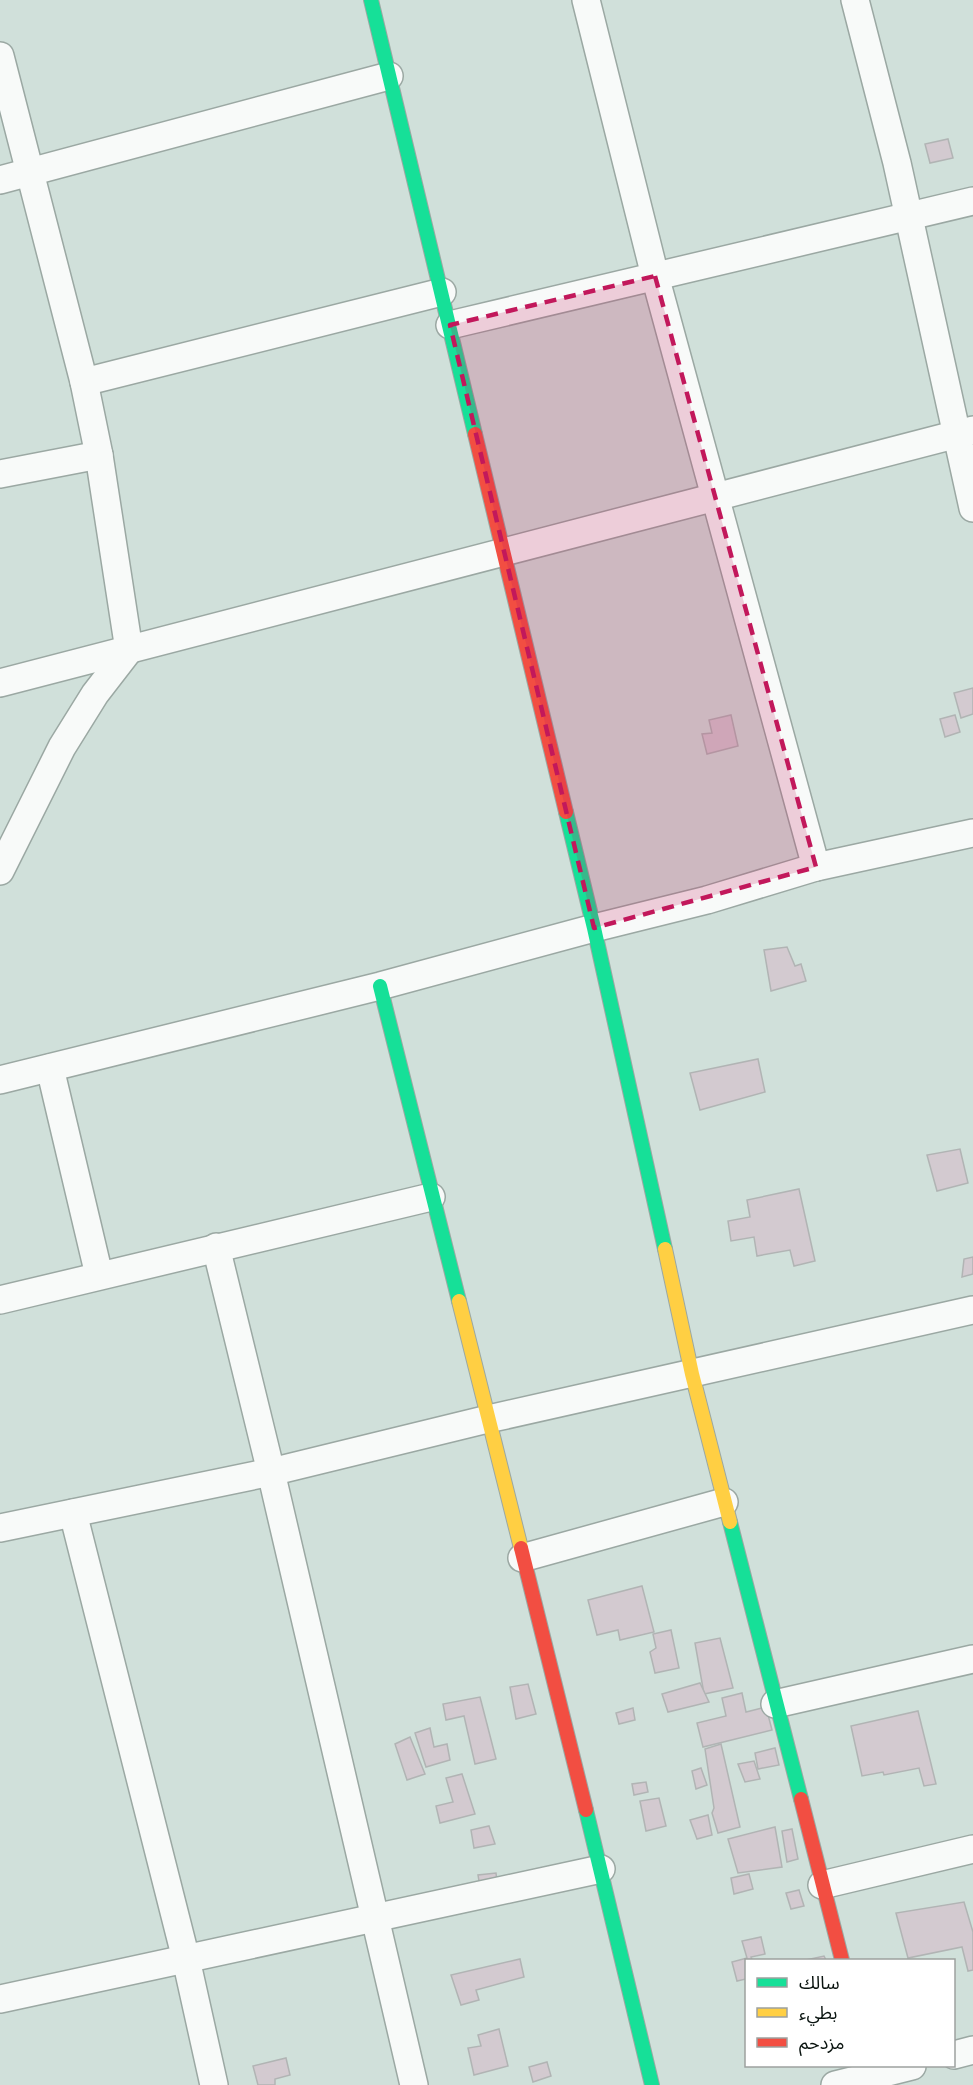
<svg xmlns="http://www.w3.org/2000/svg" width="973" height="2085" font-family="Lato,'Noto Sans Arabic',sans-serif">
<rect width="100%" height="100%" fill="#d0e0da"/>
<!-- building -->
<g fill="#d3cad0" stroke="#b1b4b4" stroke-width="1.5">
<path d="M948,139L953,158L930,163L925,144Z"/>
<path d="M973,688V714L961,718L954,693Z"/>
<path d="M731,715L738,746L707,754L702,734L712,733L709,720Z"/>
<path d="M955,715L960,732L945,737L940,719Z"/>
<path d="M787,947L795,966L801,964L806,981L771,991L764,950Z"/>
<path d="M758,1059L765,1092L700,1110L690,1073Z"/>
<path d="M960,1149L968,1183L937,1191L927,1155Z"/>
<path d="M799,1189L815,1261L794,1266L790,1250L757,1256L754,1237L731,1241L728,1221L750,1217L747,1200Z"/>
<path d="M973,1257V1274L962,1277L964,1259Z"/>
<path d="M642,1586L654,1632L620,1640L618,1630L597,1635L588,1600Z"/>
<path d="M671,1630L679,1668L655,1673L650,1652L656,1648L653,1634Z"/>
<path d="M720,1638L733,1688L704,1694L695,1643Z"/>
<path d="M700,1683L709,1702L668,1712L662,1694Z"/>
<path d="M528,1684L536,1714L516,1719L510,1687Z"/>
<path d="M742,1693L746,1712L766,1707L772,1730L703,1747L697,1723L726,1716L722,1698Z"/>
<path d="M480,1697L496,1759L475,1764L464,1716L446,1720L443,1704Z"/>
<path d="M633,1708L635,1720L619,1724L616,1713Z"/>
<path d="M918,1711L936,1784L924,1786L919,1768L884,1775L883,1772L862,1776L851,1726Z"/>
<path d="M430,1728L434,1747L447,1744L450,1760L426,1767L415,1733Z"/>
<path d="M410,1737L425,1774L407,1780L395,1744Z"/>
<path d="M721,1744L740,1827L718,1833L712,1813L714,1808L705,1749Z"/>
<path d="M775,1748L779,1765L758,1769L755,1753Z"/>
<path d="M754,1761L760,1779L745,1782L738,1764Z"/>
<path d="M701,1768L707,1785L696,1789L692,1771Z"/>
<path d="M462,1774L475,1814L440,1823L436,1806L453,1802L446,1778Z"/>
<path d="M646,1782L648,1792L634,1795L632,1784Z"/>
<path d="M659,1798L666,1826L646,1831L640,1801Z"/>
<path d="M708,1815L712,1835L697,1839L690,1820Z"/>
<path d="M489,1826L495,1844L474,1848L471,1830Z"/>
<path d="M775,1827L782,1867L738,1873L728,1839Z"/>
<path d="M792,1829L798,1859L787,1862L782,1831Z"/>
<path d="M496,1873L498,1889L481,1893L478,1875Z"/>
<path d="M749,1874L753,1889L734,1894L731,1878Z"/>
<path d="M799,1890L804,1906L791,1909L786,1893Z"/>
<path d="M964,1902L973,1932V1970L968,1971L962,1947L908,1958L896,1913Z"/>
<path d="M761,1937L765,1954L751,1957L752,1960H746V1979L737,1981L732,1962L747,1958L742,1941Z"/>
<path d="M824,1956L826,1960H806Z"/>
<path d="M520,1959L524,1977L476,1990L479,2000L461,2005L451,1975Z"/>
<path d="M499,2029L508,2066L474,2075L468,2048L481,2046L478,2035Z"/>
<path d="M286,2058L290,2075L275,2079V2085H258L253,2066Z"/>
<path d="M547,2062L551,2076L533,2082L529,2067Z"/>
</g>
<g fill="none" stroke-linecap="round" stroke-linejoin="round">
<!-- street casing -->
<g stroke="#9ba8a3" stroke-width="30">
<g id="street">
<path d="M586,0L655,276L816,867"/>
<path d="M855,0L897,163L973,508"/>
<path d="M0,56L84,382L99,455L129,650L95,694L62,747L0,871"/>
<path d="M0,180L389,76"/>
<path d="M450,325L973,201"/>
<path d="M84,382L442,292"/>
<path d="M0,474L99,455"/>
<path d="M0,683L973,430"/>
<path d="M50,1068L99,1275"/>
<path d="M0,1080L380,986L594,928L707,900L816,867L973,833"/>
<path d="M216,1247L271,1472L414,2085"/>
<path d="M0,1300L431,1197"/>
<path d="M73,1513L186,1959L214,2085"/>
<path d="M0,1528L271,1472L488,1419L973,1310"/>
<path d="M522,1558L724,1502"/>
<path d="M775,1704L973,1659"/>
<path d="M822,1885L973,1849"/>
<path d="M0,1999L601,1869"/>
<path d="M954,2055L973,2050"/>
<path d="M835,2085L912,2066"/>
</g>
</g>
<!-- fast casing -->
<g stroke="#9ba8a3" stroke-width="16">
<g id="fast">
<path d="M371,0L475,434"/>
<path d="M566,812L594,928L665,1249"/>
<path d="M380,986L459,1301"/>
<path d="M730,1522L801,1799"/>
<path d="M586,1810L652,2085"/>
</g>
</g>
<!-- slow casing -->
<g stroke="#9ba8a3" stroke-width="16">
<g id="slow">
<path d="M665,1249L692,1374L730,1522"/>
<path d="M459,1301L521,1548"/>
</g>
</g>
<!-- jam casing -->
<g stroke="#9ba8a3" stroke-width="16">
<g id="jam">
<path d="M475,434L566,812"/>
<path d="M521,1548L586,1810"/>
<path d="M801,1799L842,1960"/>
</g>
</g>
<!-- street -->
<use href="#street" stroke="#f8faf9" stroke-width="27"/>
<!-- fast -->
<use href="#fast" stroke="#16e098" stroke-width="14"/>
<!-- slow -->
<use href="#slow" stroke="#ffcf43" stroke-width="14"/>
<!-- jam -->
<use href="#jam" stroke="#f24e42" stroke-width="14"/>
</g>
<!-- marked area -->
<path fill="#c2185b" fill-opacity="0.2" stroke="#c2185b" stroke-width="4.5" stroke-dasharray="12 8" stroke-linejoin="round" d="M655,276L816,867L594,928L450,325Z"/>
<!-- legend -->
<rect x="745" y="1959" width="210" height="108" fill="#ffffff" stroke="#9da19f" stroke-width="1.5"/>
<rect x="757" y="1978" width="30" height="9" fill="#16e098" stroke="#9da19f" stroke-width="1.5"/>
<text x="799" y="1989" font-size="18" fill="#09130f">سالك</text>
<rect x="757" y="2008" width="30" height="9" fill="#ffcf43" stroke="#9da19f" stroke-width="1.5"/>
<text x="799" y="2019" font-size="18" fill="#09130f">بطيء</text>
<rect x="757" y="2038" width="30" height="9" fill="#f24e42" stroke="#9da19f" stroke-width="1.5"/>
<text x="799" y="2049" font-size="18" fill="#09130f">مزدحم</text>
</svg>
